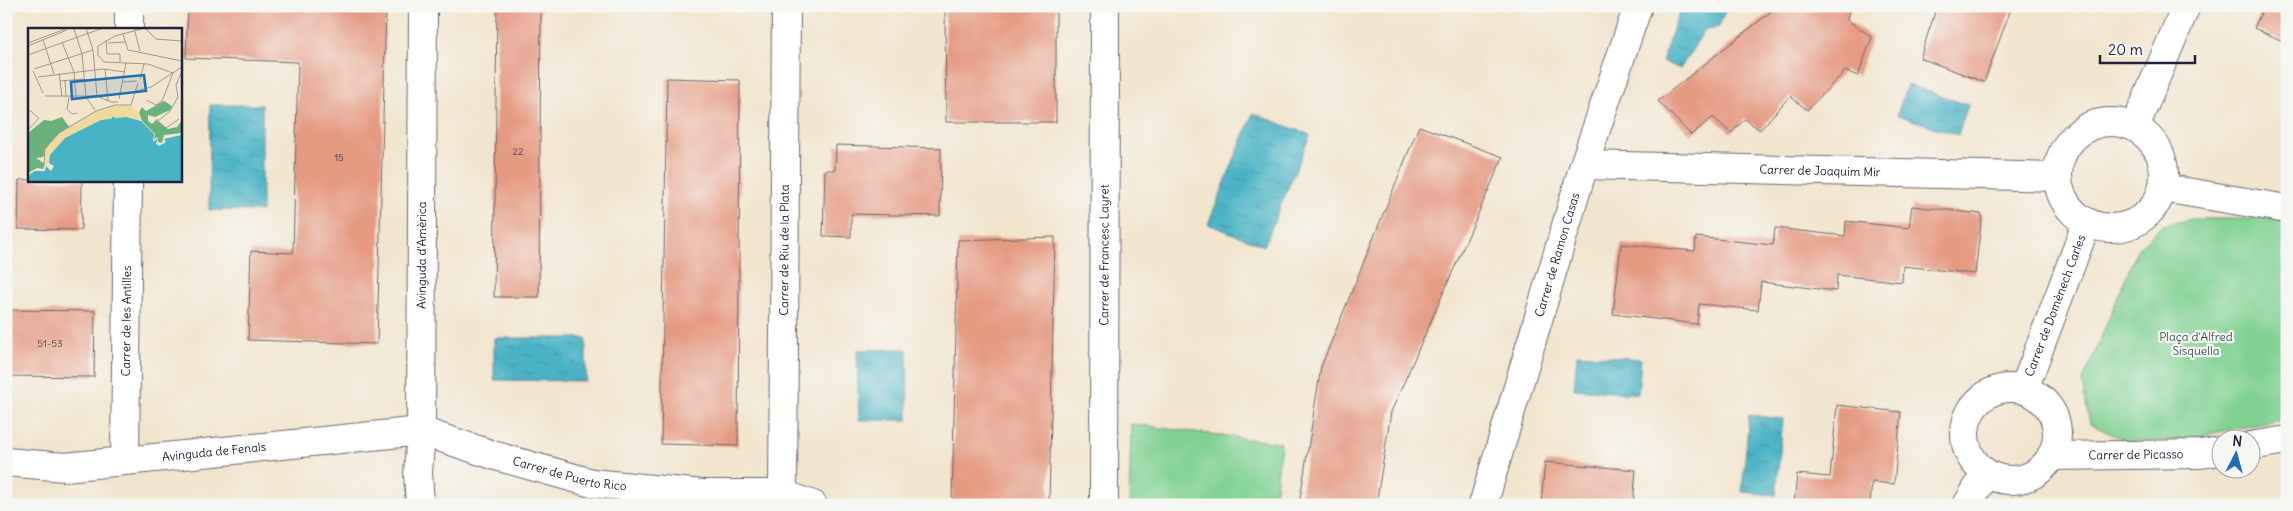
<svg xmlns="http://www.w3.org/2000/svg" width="2293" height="511" font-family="Delius,sans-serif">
<defs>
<pattern id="water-ripples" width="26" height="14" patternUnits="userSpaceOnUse" patternTransform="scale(1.25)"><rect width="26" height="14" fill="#48b3c5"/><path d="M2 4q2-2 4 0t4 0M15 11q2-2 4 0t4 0" fill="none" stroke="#3c91a1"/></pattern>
</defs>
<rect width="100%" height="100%" fill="#f6f6f2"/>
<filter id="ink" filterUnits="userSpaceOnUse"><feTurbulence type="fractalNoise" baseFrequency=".02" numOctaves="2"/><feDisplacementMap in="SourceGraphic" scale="10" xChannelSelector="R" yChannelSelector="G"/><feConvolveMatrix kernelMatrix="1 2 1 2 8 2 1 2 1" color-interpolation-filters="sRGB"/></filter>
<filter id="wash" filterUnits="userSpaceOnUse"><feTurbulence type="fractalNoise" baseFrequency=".0096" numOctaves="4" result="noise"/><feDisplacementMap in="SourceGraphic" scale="20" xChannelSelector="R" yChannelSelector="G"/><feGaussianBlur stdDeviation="1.12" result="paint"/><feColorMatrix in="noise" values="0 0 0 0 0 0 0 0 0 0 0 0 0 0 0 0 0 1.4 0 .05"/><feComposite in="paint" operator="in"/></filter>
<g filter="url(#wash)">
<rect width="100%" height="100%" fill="#f2e5ce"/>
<!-- park -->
<g fill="#80d192" stroke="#517a66">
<path d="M2192,219H2287V419L2177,440L2129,442L2090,424L2082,383L2138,248L2163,225Z"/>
<path d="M1131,424L1281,443L1274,505H1129Z"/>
</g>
<!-- water -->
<g fill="url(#water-ripples)" stroke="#356a80">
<path d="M1681,6H1727L1719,27L1704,31L1680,69L1662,61Z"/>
<path d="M1907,84L1968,105L1958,135L1897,115Z"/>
<path d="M210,105H262V211L209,210Z"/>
<path d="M1253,113L1310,135L1264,246L1208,224Z"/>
<path d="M494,338H586V381L494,380Z"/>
<path d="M907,349L908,420H859L857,350Z"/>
<path d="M1577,354L1641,359L1638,394L1574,389Z"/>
<path d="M1749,415L1783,419L1776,495L1742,492Z"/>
</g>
<g id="blocks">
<!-- building -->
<g fill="#e59a82">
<path d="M188,6H386L377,344L248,340L251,251L293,253L298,62L186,58Z"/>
<path d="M497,6H541L539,297H494Z"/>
<path d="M945,6H1056V122H946Z"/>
<path d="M1778,6H1850L1847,20L1872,37L1858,76L1845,71L1807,110L1790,96L1760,130L1745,119L1731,133L1713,117L1691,135L1658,101Z"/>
<path d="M1937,6H2012L1984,82L1920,58Z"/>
<path d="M2264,6H2287V43L2254,28Z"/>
<path d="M667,78L740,80L738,446L661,444Z"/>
<path d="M1419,126L1503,157L1391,412L1376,505H1299L1321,367Z"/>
<path d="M836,145L941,148L940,216L851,214V237L823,236L825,170H835Z"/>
<path d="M19,180H82L81,230L18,229Z"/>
<path d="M1912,206L1982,214L1975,274L1903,266L1902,282L1837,275L1836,291L1761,282L1758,310L1699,304L1697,324L1613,314L1621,244L1695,251L1696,237L1773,245L1775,228L1845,236L1846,221L1909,228Z"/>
<path d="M1055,237L1049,505H952L958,240Z"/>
<path d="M6,310L95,311L94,377L6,376Z"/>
<path d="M1837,405L1901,412L1894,484L1872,482L1870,505H1794L1797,474L1830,477Z"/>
<path d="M1545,462L1636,470L1633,505H1541Z"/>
</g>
</g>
</g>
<g filter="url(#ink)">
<use href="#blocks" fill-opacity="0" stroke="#6b666e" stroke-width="1"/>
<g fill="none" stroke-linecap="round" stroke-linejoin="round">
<!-- minor casing -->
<g stroke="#6b666e" stroke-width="30">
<g id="minor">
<path d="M129,29V6"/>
<circle cx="2111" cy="175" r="53"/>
<path d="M2135,127L2186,6"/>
<path id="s1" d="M1584,165L2058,177"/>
<path d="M2163,188L2287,209"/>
<circle cx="2011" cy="434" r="46"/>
<path id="s2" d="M2024,389L2087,222"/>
<path d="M2250,446L2287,440"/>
<path id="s3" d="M2051,456L2201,454L2220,451"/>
<path id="s4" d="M125,461L128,180"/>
<path id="s5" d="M6,462L65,467L421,431L496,456L592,483L703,494H783L813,505"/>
<path id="s6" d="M783,494L786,6"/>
<path id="s7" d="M420,505L418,473L421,431L423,6"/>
<path id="s8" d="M1104,505L1105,6"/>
<path id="s9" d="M1483,505L1584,165L1638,6"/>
<path d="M1967,505L1986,473"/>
</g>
</g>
<!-- minor -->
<use href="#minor" stroke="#fff" stroke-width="28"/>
</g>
</g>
<g text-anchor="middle" stroke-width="4.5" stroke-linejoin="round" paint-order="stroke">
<!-- number labels -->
<g font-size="10" fill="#53404d">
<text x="518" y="155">22</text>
<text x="339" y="161">15</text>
<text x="50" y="347">51-53</text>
</g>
<!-- street labels -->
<g font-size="12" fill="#22223b" stroke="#f6f6f2">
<text dy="4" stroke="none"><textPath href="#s1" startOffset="236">Carrer de Joaquim Mir</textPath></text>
<text dy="4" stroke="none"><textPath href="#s6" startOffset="244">Carrer de Riu de la Plata</textPath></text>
<text dy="4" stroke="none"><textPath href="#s9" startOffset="261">Carrer de Ramon Casas</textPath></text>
<text dy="4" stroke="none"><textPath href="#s7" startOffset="250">Avinguda d'Amèrica</textPath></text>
<text dy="4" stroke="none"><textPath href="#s8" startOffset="250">Carrer de Francesc Layret</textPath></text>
<text dy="4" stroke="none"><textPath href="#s2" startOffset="89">Carrer de Domènech Carles</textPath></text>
<text dy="4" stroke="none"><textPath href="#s4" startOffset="140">Carrer de les Antilles</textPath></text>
<text dy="4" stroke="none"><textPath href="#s5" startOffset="209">Avinguda de Fenals</textPath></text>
<text dy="4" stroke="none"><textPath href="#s3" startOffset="85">Carrer de Picasso</textPath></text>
<text dy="4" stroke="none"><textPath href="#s5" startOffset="572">Carrer de Puerto Rico</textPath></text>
</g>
<!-- park labels -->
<g font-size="12" fill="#3e5755" stroke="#f6f6f2">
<text x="2196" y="341">Plaça d'Alfred<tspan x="2196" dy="14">Sisquella</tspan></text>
</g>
</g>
<!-- overview -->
<g transform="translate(28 28)">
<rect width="154" height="154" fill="#f2e5ce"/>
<path d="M136,73L144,78L142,82L127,89L120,87V93L124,96L130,90L129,93L140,101L149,99L154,92V105L136,107L134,115L130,114V109L126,111L127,106L114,93L111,84L114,79L118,83ZM34,89L42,100L22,115L15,129L8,130L17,136L15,141L9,140L0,145V105L16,92L23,93Z" fill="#68b37c"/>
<path d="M86,77L103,78L111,84L112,92L98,89L73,92L17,137L16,123L31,105L67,84Z" fill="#eeda9e"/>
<path d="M98,89L113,93L126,106L125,114L130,110L128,116L131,118L138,114L136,111L153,107L154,154H0L2,146L7,143H17L18,138L23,143L26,138L21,135L22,127L37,110L73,92Z" fill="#48b3c5"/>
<path fill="none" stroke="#48b3c5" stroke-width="2.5" d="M63,154L89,128L92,112L85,89L96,114L117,133L142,138L154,135"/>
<path fill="none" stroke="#9f9793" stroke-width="1" d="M58,0L65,22L69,68M106,0L112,23M46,1L54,26L58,69L67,82M95,6L100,22L154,33M15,12L26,46M78,12L79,26H92V34M34,14L46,44L48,69M0,15L40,0M80,15L97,14M0,18L39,2M0,27L75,0M6,41L65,22M77,41L80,73M5,43L15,65M31,45L34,69M10,49L75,41L97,44M112,51L116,36M37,52L38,69M32,53L56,51M94,54L109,53M108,63L123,59L154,39M17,68H69L83,74H90M41,69L39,81L44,86L49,85M91,71L98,35M118,72L128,77L134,73L145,45L120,36L76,34L70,27V18L87,8L117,0L128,11L154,13M0,81L11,90L0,102M151,91L138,100L130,93L142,83L150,69L148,57L154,43M16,136L17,120L31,105L68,83L87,77H103L110,55"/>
<path fill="#1f6fb2" fill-opacity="0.15" stroke="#1f6fb2" stroke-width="2.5" d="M116,47L118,63L44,71L43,54Z"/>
<rect width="154" height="154" fill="none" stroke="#22223b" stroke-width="2.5"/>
</g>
<!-- margin -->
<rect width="2293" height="511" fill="none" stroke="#f6f6f2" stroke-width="25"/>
<!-- north arrow -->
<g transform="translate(2236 454) rotate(6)"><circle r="24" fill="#f6f6f2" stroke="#a1a1a9"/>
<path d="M0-4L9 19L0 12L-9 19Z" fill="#1f6fb2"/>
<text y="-8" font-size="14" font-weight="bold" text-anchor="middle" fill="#22223b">N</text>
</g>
<!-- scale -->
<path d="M2100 55v8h95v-8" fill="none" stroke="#22223b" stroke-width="2.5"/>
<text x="2108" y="55" font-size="15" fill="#22223b" stroke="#f6f6f2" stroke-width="4" paint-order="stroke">20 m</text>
</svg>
